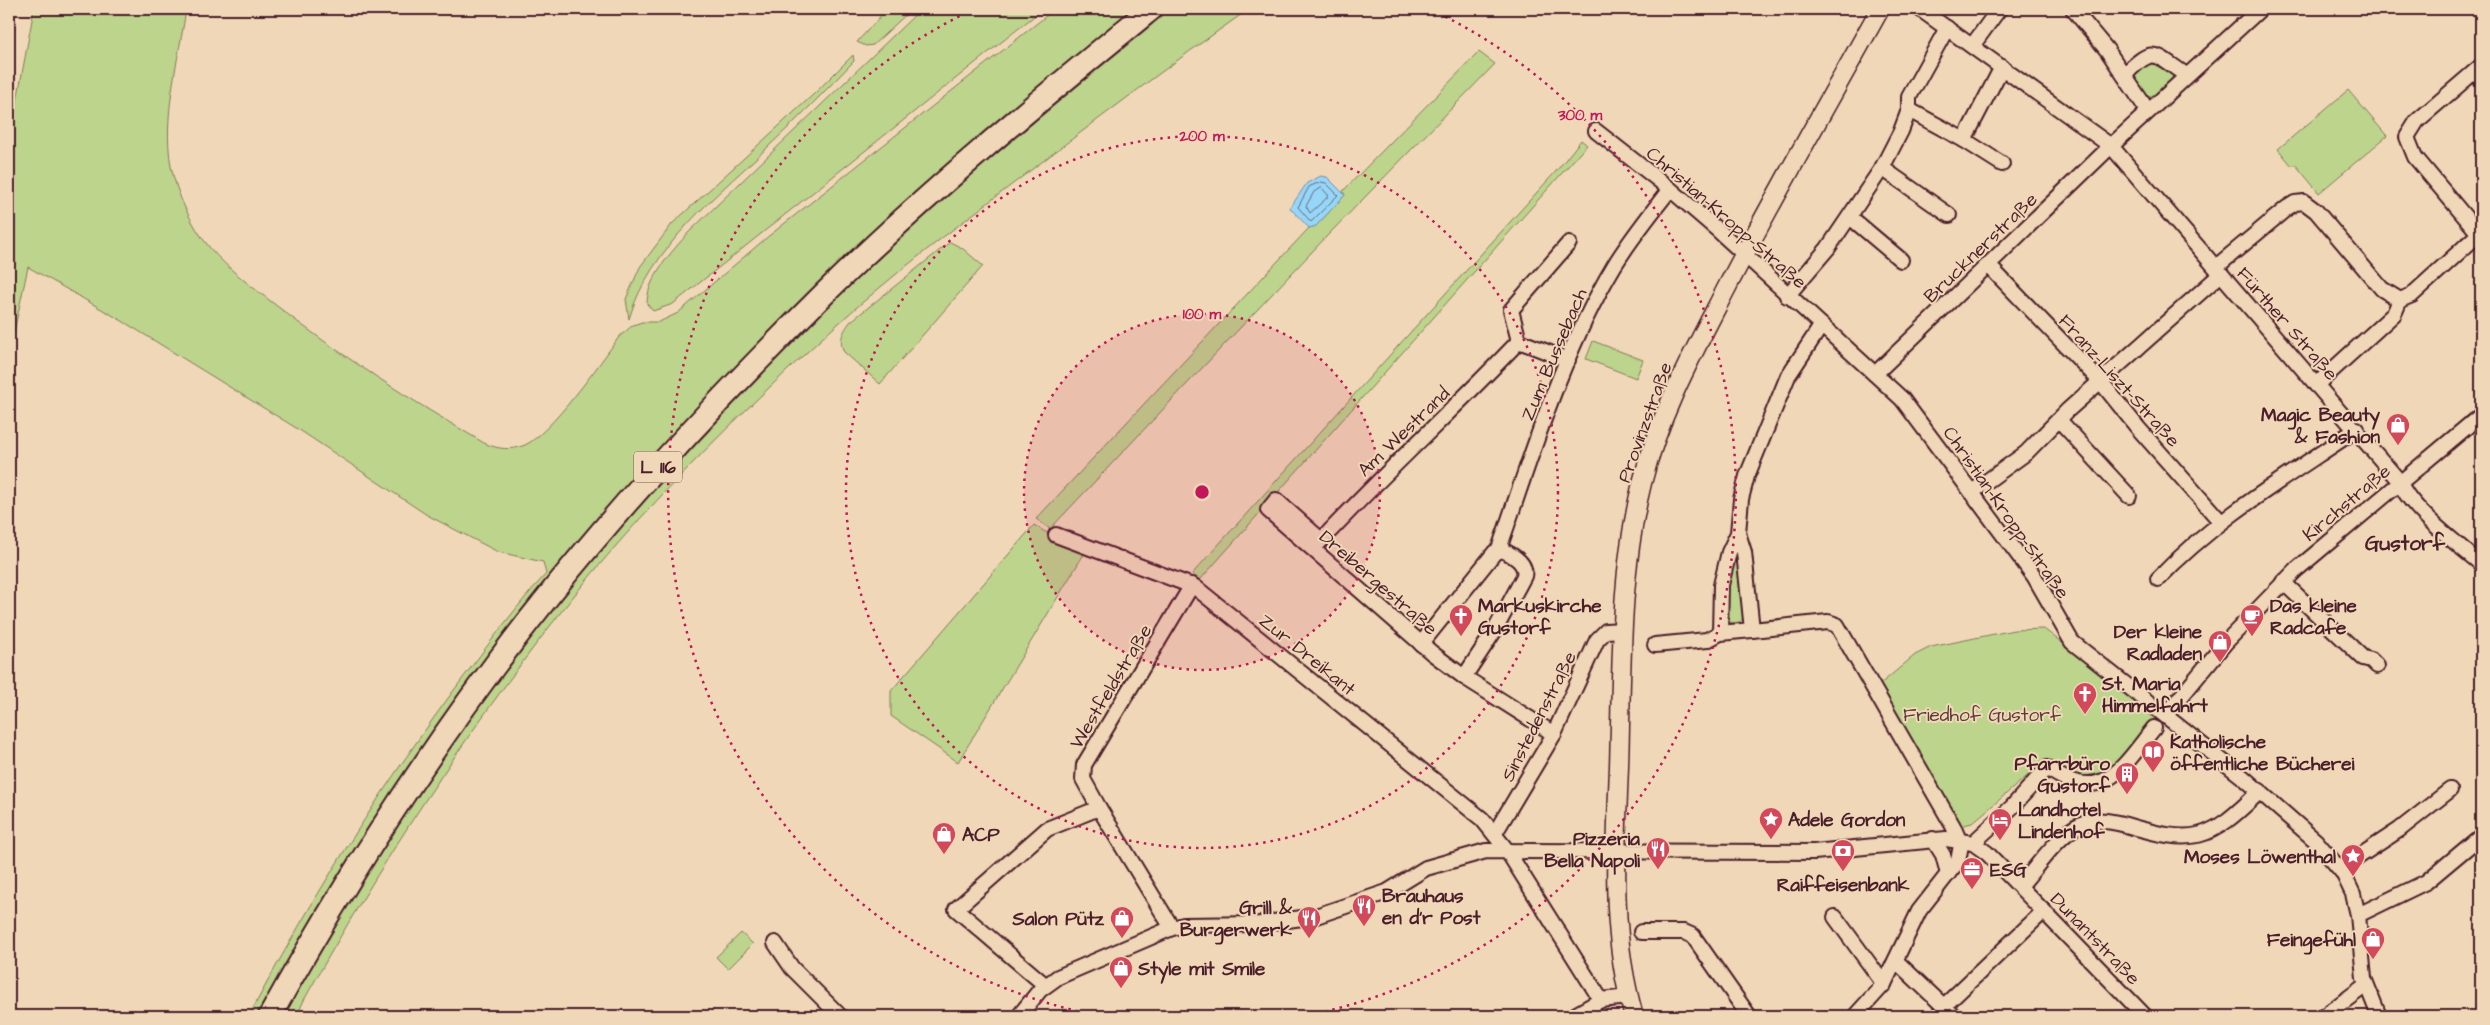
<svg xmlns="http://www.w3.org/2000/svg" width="2490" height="1025" font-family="'Architects Daughter',sans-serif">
<rect width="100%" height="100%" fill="#f0d7b7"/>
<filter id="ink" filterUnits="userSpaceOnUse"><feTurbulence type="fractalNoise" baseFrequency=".02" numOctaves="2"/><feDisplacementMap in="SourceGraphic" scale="10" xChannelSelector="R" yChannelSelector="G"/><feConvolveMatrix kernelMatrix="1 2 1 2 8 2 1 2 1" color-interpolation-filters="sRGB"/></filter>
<g filter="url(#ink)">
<!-- green -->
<g fill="#bcd48b" stroke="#837a5b">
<path d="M34,9H186C179,59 162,115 171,166C177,195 191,225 210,248C228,269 251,286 273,303C339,355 411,400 484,443C497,449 511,451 525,445C550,434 601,362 619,337L633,325L642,322H659L678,313L765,239L1055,9H1132C921,181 720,366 548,578C437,715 344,863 257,1016H249C312,897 385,782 466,674C492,640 517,605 546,574L543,562L498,552L427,515L301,431L124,322L28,267L9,355V144Z"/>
<path d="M887,9H912L873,45L866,46L857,42Z"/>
<path d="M921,9H1043L673,304L653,311L647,304C647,277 672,252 689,232Z"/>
<path d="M1168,9H1249C1169,65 1092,124 1014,183C952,230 888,278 830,331C735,418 641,510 561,612C465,734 380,864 304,1000L297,1016H283C379,842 491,677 620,525C783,333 975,169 1168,9Z"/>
<path d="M1479,52L1495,64L1326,237L1050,529L1036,519L1309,228L1316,226L1345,195L1343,191Z"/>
<path d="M853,55L854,61C827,89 800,117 771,144C719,194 650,247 629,319L626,299L640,267L672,224L815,93Z"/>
<path d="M2151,59L2174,73C2171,83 2158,96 2147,97L2132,75Z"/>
<path d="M2348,90L2387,136L2319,193L2295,164L2292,166L2278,149Z"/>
<path d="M1581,140L1587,145L1200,580L1192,574L1558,169Z"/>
<path d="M950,242L962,248L983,266L880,384L844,352C838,340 843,332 850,322Z"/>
<path d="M1593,341L1643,360L1636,378L1586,359Z"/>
<path d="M1034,525L1047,533L1087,549L958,762L891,716V691Z"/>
<path d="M1738,541L1744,617C1741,621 1739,623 1734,623C1712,622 1735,553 1738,541Z"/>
<path d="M2044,629L2158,716C2139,741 2120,770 2090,782L2054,767L2046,760L1972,823L1960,826L1878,686L1915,655L1931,647L2014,630Z"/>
<path d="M741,933L753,944L728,969L716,957Z"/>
</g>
<!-- water -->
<path fill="#96d6f8" stroke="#788da6" d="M1321,176L1327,177L1345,195L1316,226L1309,228L1290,208L1307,183Z"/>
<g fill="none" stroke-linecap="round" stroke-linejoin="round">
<!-- shore -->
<g stroke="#68687d" stroke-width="1">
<path d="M1321,182L1326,183L1338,195L1311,222L1298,207L1309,187Z"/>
<path d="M1322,188L1329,196L1310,213L1306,206L1314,192Z"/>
</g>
<!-- stream -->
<path stroke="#788da6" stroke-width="4" d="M615,1016L623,1011"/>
<!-- minor casing -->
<g stroke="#4a1f2b" stroke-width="18">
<g id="minor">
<path d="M1920,9L2111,146L2400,482C2409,508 2459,545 2481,564"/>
<path d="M2073,9L2107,50L2148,111"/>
<path d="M1972,46L1999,9"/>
<path d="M2481,66L2417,121L2407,137L2415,157L2481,236"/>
<path d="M2124,75C2155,45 2153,53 2186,75"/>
<path d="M1909,110L1964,140L2002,67"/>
<path d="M1596,131L1670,189L1720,232L1902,399L2034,576L2072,642L2244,778L2316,841L2343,873L2353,894L2358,915L2364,978L2379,1016"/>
<path d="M1964,140L2002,164"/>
<path d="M1882,168L1949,215"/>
<path d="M1850,217L1901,260"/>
<path d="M1989,266L2101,382L2138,428L2221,522"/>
<path d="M2216,267L2287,208L2295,203L2304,202L2316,211L2382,289L2400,300L2412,295L2481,232"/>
<path d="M1787,296L1828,248L1882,168L1901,131L1909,110V97L1947,28"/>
<path d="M1519,341L1511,310L1569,243"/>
<path d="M1519,341L1568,360"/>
<path d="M1875,374L2111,146L2260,9"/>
<path d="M2316,385L2394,314L2400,300"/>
<path d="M2060,421L2129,496"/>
<path d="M1972,492L2026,453L2068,410L2221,274"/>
<path d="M1738,533L1744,552L1752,630L1720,633L1721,585L1729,552L1738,533L1741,499L1747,476L1788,376L1821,326"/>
<path d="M1056,535L1195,587L1482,819L1506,849L1601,1000"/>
<path d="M1321,540L1276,500L1268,510L1432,653L1464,677L1554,734"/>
<path d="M1315,547C1381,475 1453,411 1519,341"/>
<path d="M1499,549C1532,454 1562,353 1614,266C1631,238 1651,214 1670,189"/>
<path d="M2158,579C2215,519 2288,476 2357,429"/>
<path d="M2283,582L2363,658L2371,660L2377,666"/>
<path d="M1752,630L1828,622L1837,625L1953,826L1961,845L1958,861L1919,911L1884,984L1855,1016"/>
<path d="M1421,644L1495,552L1502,550C1513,555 1527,563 1524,576L1495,630L1464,677"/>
<path d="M1655,645L1707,640L1720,633"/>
<path d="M2166,715L2225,643L2296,570L2481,415"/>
<path d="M1099,808L1083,779L1084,765L1192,585"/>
<path d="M1495,833L1554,734L1597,640L1606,631L1622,630"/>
<path d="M1933,839L1943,855L1948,874"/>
<path d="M1973,843L2012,807L2047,768C2102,807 2121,769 2154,728"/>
<path d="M2340,869L2399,830L2450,790"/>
<path d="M2020,886C2036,868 2059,834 2081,824C2095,818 2111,821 2126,825C2195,845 2208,842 2260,791"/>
<path d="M2358,915L2426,882L2481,836"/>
<path d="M1835,917L1884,984"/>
<path d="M1641,932H1684L1693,936L1749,1016"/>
<path d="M775,943L792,968L840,1016"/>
<path d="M1896,961L1954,1016"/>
<path d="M1045,985L956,909L1047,829L1099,808L1172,928"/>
<path d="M1944,1006L2044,911"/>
<path d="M1019,1016L1040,990L1058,977L1172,928L1184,925L1260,924L1316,916L1387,892L1426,868L1486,851L1814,852L1946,839L1973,843L1987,853L2145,1016"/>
<path d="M1573,1016L1601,1000L1629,997"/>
<path d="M2324,1016L2366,985"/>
</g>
</g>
<!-- tertiary casing -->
<g stroke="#4a1f2b" stroke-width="21">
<path id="tertiary" d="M1634,1016C1610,935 1616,850 1619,766C1622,671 1619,575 1642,483C1659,415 1693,353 1725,291C1774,196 1828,103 1880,9"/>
</g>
<!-- primary casing -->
<g stroke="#4a1f2b" stroke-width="26">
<path id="primary" d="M270,1016C352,868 444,726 550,594C635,488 728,389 824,294C926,193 1040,100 1151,9"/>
</g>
<!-- minor -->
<use href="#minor" stroke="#f0d7b7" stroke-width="14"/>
<!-- tertiary -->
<use href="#tertiary" stroke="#f0d7b7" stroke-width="18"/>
<!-- primary -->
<use href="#primary" stroke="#f0d7b7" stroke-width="22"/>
</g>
</g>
<!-- distance rings -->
<circle cx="1202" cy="492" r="178" fill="#c2185b" fill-opacity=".12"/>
<g fill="none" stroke="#c2185b" stroke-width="2.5" stroke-dasharray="2.5 5">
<circle cx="1202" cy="492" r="178"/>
<circle cx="1202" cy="492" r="356"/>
<path d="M1100 1016A534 534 0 0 1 972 10M1432 10A534 534 0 0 1 1304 1016"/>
</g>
<!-- icons -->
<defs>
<g id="shop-pin" transform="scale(1.25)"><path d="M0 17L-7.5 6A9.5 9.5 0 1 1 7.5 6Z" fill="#d1495b" stroke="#f0d7b7"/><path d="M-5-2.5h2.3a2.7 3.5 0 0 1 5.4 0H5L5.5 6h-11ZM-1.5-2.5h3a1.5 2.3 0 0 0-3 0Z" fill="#fff"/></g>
<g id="church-pin" transform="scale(1.25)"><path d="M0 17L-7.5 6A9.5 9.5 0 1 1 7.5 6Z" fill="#d1495b" stroke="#f0d7b7"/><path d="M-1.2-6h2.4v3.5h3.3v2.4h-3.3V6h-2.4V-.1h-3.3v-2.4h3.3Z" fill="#fff"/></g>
<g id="cafe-pin" transform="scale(1.25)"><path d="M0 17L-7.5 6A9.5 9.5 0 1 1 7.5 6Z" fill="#d1495b" stroke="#f0d7b7"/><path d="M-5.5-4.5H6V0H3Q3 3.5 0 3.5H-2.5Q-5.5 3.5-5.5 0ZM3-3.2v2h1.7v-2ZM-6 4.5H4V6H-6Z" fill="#fff"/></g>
<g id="library-pin" transform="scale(1.25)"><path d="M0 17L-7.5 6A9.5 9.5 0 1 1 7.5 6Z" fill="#d1495b" stroke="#f0d7b7"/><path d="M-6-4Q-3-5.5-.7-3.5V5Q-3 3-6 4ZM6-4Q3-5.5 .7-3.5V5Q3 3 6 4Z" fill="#fff"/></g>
<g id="building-pin" transform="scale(1.25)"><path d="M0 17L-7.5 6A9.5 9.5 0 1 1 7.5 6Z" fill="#d1495b" stroke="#f0d7b7"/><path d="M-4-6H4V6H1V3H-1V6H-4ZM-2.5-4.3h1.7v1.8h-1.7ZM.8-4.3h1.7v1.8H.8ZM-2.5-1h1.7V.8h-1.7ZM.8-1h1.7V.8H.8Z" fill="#fff"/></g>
<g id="sight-pin" transform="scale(1.25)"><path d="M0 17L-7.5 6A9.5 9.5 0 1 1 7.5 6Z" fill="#d1495b" stroke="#f0d7b7"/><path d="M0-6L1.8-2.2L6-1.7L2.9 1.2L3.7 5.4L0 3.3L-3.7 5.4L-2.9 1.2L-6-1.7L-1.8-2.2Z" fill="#fff"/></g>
<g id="hotel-pin" transform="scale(1.25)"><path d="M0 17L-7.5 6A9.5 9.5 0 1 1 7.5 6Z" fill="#d1495b" stroke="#f0d7b7"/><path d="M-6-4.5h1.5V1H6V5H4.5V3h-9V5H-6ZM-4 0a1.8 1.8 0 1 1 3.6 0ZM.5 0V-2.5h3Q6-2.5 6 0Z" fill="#fff"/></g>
<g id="restaurant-pin" transform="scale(1.25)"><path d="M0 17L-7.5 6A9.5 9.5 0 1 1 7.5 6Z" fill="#d1495b" stroke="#f0d7b7"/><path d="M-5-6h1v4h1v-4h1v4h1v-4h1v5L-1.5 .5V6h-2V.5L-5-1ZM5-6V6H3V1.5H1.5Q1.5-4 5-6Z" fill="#fff"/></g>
<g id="bank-pin" transform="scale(1.25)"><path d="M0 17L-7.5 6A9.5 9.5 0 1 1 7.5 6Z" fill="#d1495b" stroke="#f0d7b7"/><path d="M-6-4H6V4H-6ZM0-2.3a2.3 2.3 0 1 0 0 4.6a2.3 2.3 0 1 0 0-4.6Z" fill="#fff"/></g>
<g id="office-pin" transform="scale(1.25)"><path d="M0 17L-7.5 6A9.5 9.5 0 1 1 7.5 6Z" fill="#d1495b" stroke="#f0d7b7"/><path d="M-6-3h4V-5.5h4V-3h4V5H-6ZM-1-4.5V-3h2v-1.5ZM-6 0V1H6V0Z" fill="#fff"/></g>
</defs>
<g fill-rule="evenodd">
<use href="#shop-pin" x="2398" y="425"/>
<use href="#church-pin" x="1461" y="616"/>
<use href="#cafe-pin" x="2252" y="616"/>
<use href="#shop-pin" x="2220" y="642"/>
<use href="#church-pin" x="2085" y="694"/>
<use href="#library-pin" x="2153" y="752"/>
<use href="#building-pin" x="2127" y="774"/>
<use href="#sight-pin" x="1771" y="819"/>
<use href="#hotel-pin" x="2000" y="820"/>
<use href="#shop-pin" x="944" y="834"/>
<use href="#restaurant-pin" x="1658" y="849"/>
<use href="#bank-pin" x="1843" y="851"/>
<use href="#sight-pin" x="2353" y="856"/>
<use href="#office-pin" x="1972" y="869"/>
<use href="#restaurant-pin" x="1364" y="906"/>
<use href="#shop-pin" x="1122" y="918"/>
<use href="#restaurant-pin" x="1309" y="918"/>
<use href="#shop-pin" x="2373" y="939"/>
<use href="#shop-pin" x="1121" y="968"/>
</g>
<g text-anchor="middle" stroke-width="4" stroke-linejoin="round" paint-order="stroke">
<!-- shield labels -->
<rect fill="#f0d7b7" stroke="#7c5655" stroke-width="1" x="634" y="451.5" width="48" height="31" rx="4"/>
<g font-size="18" font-weight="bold" fill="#4a1f2b">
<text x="658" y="473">L 116</text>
</g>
<!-- street labels -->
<g font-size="19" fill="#4a1f2b" stroke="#f0d7b7">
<text transform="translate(1727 217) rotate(41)" y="7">Christian-Kropp-Straße</text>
<text transform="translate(1980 247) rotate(-44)" y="7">Brucknerstraße</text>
<text transform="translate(2288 323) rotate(49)" y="7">Fürther Straße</text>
<text transform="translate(1553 354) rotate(-67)" y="7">Zum Bussebach</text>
<text transform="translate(2120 380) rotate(48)" y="7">Franz-Liszt-Straße</text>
<text transform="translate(1644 422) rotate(-70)" y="7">Provinzstraße</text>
<text transform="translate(1403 431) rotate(-44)" y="7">Am Westrand</text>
<text transform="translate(2346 502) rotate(-40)" y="7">Kirchstraße</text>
<text transform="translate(2007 512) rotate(55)" y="7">Christian-Kropp-Straße</text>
<text transform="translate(1379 582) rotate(41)" y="7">Dreibergestraße</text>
<text transform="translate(1308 654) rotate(39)" y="7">Zur Dreikant</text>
<text transform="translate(1110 686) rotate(-59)" y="7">Westfeldstraße</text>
<text transform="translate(1538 716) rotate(-63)" y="7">Sinstedenstraße</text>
<text transform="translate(2096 938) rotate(46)" y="7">Dunantstraße</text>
</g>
<!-- poi labels -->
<g font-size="19" font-weight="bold" fill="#4a1f2b" stroke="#f0d7b7" text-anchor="start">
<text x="2380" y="421" text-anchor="end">Magic Beauty<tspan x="2380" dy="22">&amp; Fashion</tspan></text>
<text x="1478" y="612">Markuskirche<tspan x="1478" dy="22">Gustorf</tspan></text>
<text x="2270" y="612">Das kleine<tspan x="2270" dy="22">Radcafe</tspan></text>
<text x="2202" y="638" text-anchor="end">Der kleine<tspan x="2202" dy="22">Radladen</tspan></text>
<text x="2102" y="690">St. Maria<tspan x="2102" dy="22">Himmelfahrt</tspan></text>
<text x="2170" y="748">Katholische<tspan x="2170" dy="22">öffentliche Bücherei</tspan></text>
<text x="2110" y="770" text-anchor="end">Pfarrbüro<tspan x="2110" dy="22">Gustorf</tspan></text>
<text x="2018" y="816">Landhotel<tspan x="2018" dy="22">Lindenhof</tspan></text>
<text x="1788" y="826">Adele Gordon</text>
<text x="962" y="841">ACP</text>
<text x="1640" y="845" text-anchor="end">Pizzeria<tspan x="1640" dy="22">Bella Napoli</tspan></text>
<text x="2336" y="863" text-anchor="end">Moses Löwenthal</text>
<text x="1990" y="876">ESG</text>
<text x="1843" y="891" text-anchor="middle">Raiffeisenbank</text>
<text x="1382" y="902">Brauhaus<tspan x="1382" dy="22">en d'r Post</tspan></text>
<text x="1292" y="914" text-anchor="end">Grill &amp;<tspan x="1292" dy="22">Burgerwerk</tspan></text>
<text x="1104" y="925" text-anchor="end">Salon Pütz</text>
<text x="2356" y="946" text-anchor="end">Feingefühl</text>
<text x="1138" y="975">Style mit Smile</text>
</g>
<!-- park labels -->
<g font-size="19" fill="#5b3a39" stroke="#f0d7b7">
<text x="1982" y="721">Friedhof Gustorf</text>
</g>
<!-- quarter labels -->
<g font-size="21" font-weight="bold" fill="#4a1f2b" stroke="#f0d7b7">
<text x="2405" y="550">Gustorf</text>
</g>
</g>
<circle cx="1202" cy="492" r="8" fill="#c2185b" stroke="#f0d7b7" stroke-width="2.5"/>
<g font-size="15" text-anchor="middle" font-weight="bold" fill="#c2185b" stroke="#f0d7b7" stroke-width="4" stroke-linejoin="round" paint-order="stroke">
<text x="1580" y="120">300 m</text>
<text x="1202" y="141">200 m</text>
<text x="1202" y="319">100 m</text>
</g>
<!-- margin -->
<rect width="2490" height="1025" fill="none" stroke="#f0d7b7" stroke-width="30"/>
<rect x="15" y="15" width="2460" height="995" fill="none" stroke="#4a1f2b" stroke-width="2" filter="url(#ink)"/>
</svg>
